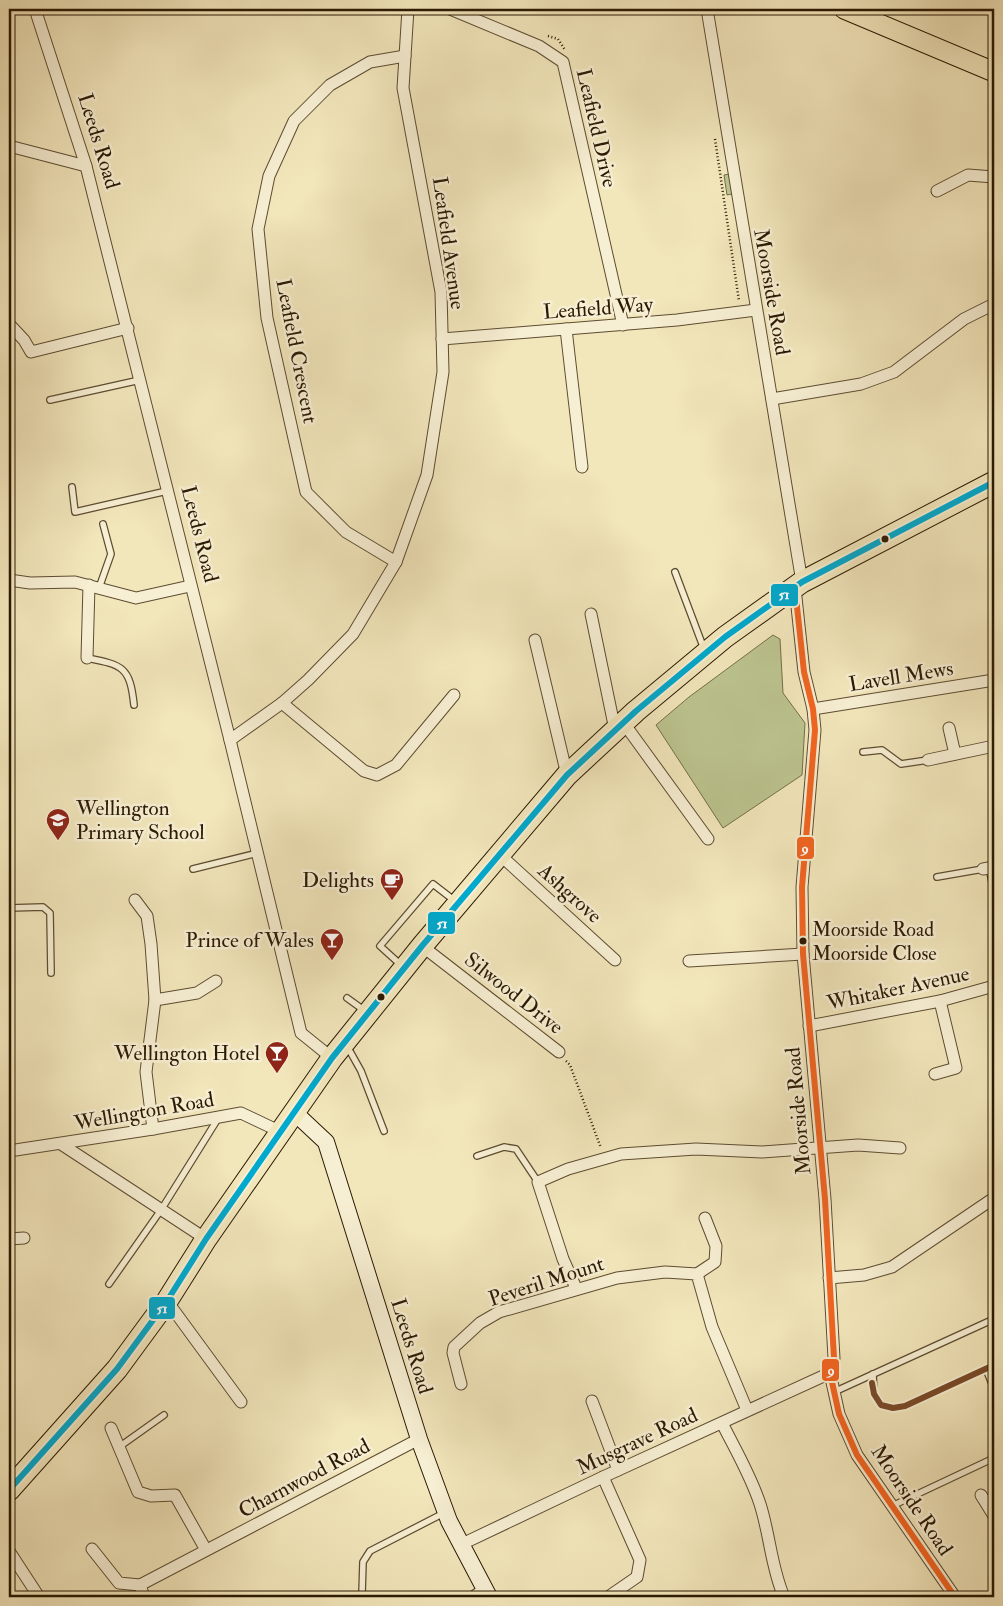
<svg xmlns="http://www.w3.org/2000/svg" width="1003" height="1606" font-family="'IM FELL Double Pica',serif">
<rect width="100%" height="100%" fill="#f2e6bb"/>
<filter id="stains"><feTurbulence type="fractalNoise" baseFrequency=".004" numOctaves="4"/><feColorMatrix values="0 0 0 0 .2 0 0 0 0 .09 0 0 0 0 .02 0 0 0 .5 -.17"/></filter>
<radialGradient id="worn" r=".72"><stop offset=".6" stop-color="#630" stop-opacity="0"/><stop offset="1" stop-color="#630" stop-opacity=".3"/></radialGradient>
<!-- green -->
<g fill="#bcc48f" stroke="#746e49">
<path d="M729,174L732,194L727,195L724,175Z"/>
<path d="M773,635L780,639L783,693L805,723L802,775L723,828L656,725L689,697Z"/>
</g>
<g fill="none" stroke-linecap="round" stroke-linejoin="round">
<!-- lane casing -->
<g stroke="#5d4c31" stroke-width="8">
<g id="lane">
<path d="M50,400L140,380"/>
<path d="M72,487L75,512L167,491"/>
<path d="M675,572L704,649"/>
<path d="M99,588L111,554L103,524"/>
<path d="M87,658C123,665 130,667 134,705"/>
<path d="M863,752L882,750L901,764L928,760"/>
<path d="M989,867L994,893"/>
<path d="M193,869L258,853"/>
<path d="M937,877L983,869"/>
<path d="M9,908L43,907L50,913L51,973"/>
<path d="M401,965L380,946L433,884L455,901"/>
<path d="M347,998L365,1011"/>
<path d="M347,1046L361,1071L384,1131"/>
<path d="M477,1156L504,1147L516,1149L538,1182"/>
<path d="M109,1284L161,1210L219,1117"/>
<path d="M986,1369L994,1389"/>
<path d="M873,1374L874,1394L881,1405L893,1408L905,1406L994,1365"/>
<path d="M834,1392L994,1319"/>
<path d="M119,1447L164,1415"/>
<path d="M892,1506L994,1458"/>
<path d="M362,1594L363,1562L370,1551L444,1513"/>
</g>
</g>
<!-- street casing -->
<g stroke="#5d4c31" stroke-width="13">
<g id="street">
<path d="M35,9L86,166L230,740L301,1033L332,1058"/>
<path d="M450,9L539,46L563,62L623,325"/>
<path d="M707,9L802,582"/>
<path d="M9,146L86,166"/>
<path d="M937,191L968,175L994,177"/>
<path d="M9,324L24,340L31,352L128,328"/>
<path d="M566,329L582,467"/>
<path d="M442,339L677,320L756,310"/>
<path d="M772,399L861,384L894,372L964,319L994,304"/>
<path d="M396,562L346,532L306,492L267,318L258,229L269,176L294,121L330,85L370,62L405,56"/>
<path d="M9,580L30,583L75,582L136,598L190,586"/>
<path d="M795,588L804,672L813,709L815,730L802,887L803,954L825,1199L834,1358L830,1373L839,1414L857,1455L955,1597"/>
<path d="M591,614L615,730"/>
<path d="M535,640L567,775"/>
<path d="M87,658L89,585"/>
<path d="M282,703L364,771L377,775L396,765L454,695"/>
<path d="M813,709L994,680"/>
<path d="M623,722L708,839"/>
<path d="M949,728L955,754"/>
<path d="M230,740L282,703L308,680L353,634L396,562L427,475L443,372L441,292L403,88L408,9"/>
<path d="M928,760L994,746"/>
<path d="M499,854L615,960"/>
<path d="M983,869L994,867"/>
<path d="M135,900L147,916L151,944L155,1000L146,1072L153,1129"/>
<path d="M422,946L559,1052"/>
<path d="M689,961L803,954"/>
<path d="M155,1000L197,993L216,981"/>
<path d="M809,1026L940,1001L994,986"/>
<path d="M935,1074L956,1068L940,1001"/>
<path d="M61,1144L206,1239"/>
<path d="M9,1151L153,1129L241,1113L281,1132"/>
<path d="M9,1239L24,1238"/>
<path d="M697,1274L715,1262L716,1246L705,1218"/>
<path d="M829,1278L864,1275L892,1267L994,1198"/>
<path d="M576,1288L563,1259L538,1182L568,1169L621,1154L696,1149L762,1152L858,1145L900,1148"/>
<path d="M167,1301L241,1402"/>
<path d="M461,1384L453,1353L454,1347L480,1323L499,1312L617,1278L665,1272L697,1274L712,1327L747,1410"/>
<path d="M592,1401L618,1470"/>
<path d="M722,1423C735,1449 751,1476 760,1504C770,1535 771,1567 784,1597"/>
<path d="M111,1428L138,1492L151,1496L175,1495L206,1550"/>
<path d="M603,1477L640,1560L637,1577L608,1597"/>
<path d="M981,1495L994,1516"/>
<path d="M460,1545L603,1477L830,1373"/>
<path d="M92,1549L119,1583L140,1585L419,1439"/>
<path d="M9,1551L39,1597"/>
<path d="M140,1585L144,1597"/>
<path d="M473,1597L485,1589"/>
</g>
</g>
<!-- secondary casing -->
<g stroke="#2b1903" stroke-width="18">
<path id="secondary" d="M294,1112L326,1142L419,1439L449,1521L489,1597"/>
</g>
<!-- primary casing -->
<g stroke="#2b1903" stroke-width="21">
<path id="primary" d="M844,9L994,72"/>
</g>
<!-- highway casing -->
<g stroke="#2b1903" stroke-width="23">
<path id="highway" d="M9,1490L117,1369L167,1301L206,1239L332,1058L422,946L567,775L636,711L725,637L802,582L994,482"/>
</g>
<!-- path -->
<g stroke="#2b1903" stroke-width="2.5" stroke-dasharray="1 2.5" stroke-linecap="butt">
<path d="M548,36L558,39L565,50"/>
<path d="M715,139L739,301"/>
<path d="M566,1061L570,1065L601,1148"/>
</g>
<!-- lane -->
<use href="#lane" stroke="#f7efd3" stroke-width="5.5"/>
<!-- street -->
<use href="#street" stroke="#f7efd3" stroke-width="11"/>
<!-- secondary -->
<use href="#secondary" stroke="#f7efd3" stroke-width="16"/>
<!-- primary -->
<use href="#primary" stroke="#f2e6bb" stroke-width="19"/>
<!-- highway -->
<use href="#highway" stroke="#f2e6bb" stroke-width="21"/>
<!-- bus-1 casing -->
<g stroke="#f7efd3" stroke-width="10">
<path id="bus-1" d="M9,1490L117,1369L167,1301L206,1239L332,1058L422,946L567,775L636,711L725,637L802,582L994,482"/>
</g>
<!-- bus-2 casing -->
<g stroke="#f7efd3" stroke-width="10">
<path id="bus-2" d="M795,588L804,672L813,709L815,730L802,887L803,954L825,1199L834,1358L830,1373L839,1414L857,1455L955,1597"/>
</g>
<!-- bus-1 -->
<use href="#bus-1" stroke="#00a9ce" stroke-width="6"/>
<!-- bus-2 -->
<use href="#bus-2" stroke="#f26522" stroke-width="6"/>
<!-- tram-1 casing -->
<g stroke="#f7efd3" stroke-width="10">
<path id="tram-1" d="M872,1383L874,1394L881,1405L893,1408L905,1406L994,1365"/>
</g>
<!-- tram-1 -->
<use href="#tram-1" stroke="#7a4b2a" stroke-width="6"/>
</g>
<!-- icons -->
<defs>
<g id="school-pin" transform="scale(1.25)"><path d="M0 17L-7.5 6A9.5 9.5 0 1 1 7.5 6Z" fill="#8f2418" stroke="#f7efd3"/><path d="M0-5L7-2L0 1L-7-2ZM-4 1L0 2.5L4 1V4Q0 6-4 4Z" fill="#fff"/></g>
<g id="cafe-pin" transform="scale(1.25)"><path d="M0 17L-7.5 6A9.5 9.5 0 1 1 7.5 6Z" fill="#8f2418" stroke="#f7efd3"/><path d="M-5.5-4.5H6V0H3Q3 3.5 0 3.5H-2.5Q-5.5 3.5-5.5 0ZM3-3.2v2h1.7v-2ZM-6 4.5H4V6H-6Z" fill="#fff"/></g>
<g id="bar-pin" transform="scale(1.25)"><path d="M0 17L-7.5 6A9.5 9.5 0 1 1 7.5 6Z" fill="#8f2418" stroke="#f7efd3"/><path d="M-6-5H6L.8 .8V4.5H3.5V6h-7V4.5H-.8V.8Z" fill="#fff"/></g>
</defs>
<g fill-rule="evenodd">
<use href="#school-pin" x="58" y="820"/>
<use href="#cafe-pin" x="392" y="880"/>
<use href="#bar-pin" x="332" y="940"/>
<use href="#bar-pin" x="277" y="1053"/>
</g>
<!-- markers -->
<g fill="#2b1903" stroke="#f7efd3" stroke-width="2">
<circle cx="885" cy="539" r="4.5"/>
<circle cx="803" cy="941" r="4.5"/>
<circle cx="381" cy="997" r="4.5"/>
</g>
<g text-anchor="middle" stroke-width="5" stroke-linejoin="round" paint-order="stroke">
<!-- bus labels -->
<g font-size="20" fill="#2b1903" stroke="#f7efd3" text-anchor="start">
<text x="812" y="936">Moorside Road<tspan x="812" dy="24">Moorside Close</tspan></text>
</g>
<!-- street labels -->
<g font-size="21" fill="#2b1903" stroke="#f7efd3">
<text transform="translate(597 128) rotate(77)" y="7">Leafield Drive</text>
<text transform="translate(99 141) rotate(73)" y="7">Leeds Road</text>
<text transform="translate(449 243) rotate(82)" y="7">Leafield Avenue</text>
<text transform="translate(772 292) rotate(80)" y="7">Moorside Road</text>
<text transform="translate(598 308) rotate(-4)" y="7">Leafield Way</text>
<text transform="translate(297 351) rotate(79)" y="7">Leafield Crescent</text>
<text transform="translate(200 534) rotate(76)" y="7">Leeds Road</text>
<text transform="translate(901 676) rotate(-9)" y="7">Lavell Mews</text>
<text transform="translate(570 893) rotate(42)" y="7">Ashgrove</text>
<text transform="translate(898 988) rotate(-12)" y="7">Whitaker Avenue</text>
<text transform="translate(514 993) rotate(38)" y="7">Silwood Drive</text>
<text transform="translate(144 1111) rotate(-10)" y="7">Wellington Road</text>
<text transform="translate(798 1111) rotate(-95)" y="7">Moorside Road</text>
<text transform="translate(546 1281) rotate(-18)" y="7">Peveril Mount</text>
<text transform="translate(412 1346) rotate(73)" y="7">Leeds Road</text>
<text transform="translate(637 1441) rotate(-25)" y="7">Musgrave Road</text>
<text transform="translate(304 1478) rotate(-28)" y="7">Charnwood Road</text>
<text transform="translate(912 1500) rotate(56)" y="7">Moorside Road</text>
</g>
<!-- poi labels -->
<g font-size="21" fill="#2b1903" stroke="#f7efd3" text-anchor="end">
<text x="76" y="815" text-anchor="start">Wellington<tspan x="76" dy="24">Primary School</tspan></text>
<text x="374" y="887">Delights</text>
<text x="314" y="947">Prince of Wales</text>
<text x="260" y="1060">Wellington Hotel</text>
</g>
</g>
<g stroke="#f7efd3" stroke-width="2">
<rect x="770" y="583" width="29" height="24" rx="5" fill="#00a9ce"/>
<rect x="796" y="836" width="19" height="24" rx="5" fill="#f26522"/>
<rect x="427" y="911" width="29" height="24" rx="5" fill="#00a9ce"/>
<rect x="148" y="1296" width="28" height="24" rx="5" fill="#00a9ce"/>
<rect x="821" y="1358" width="19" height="24" rx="5" fill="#f26522"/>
</g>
<g font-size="14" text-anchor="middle" font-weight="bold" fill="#fff">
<text x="784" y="599">51</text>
<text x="805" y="853">9</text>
<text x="442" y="928">51</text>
<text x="162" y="1313">51</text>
<text x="831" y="1375">9</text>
</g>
<!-- margin -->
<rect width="1003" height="1606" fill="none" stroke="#f2e6bb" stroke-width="30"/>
<rect x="10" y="10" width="983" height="1586" fill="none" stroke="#2b1903" stroke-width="2.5"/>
<rect x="15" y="15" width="973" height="1576" fill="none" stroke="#2b1903"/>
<rect width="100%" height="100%" filter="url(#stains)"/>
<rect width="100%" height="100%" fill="url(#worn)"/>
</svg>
